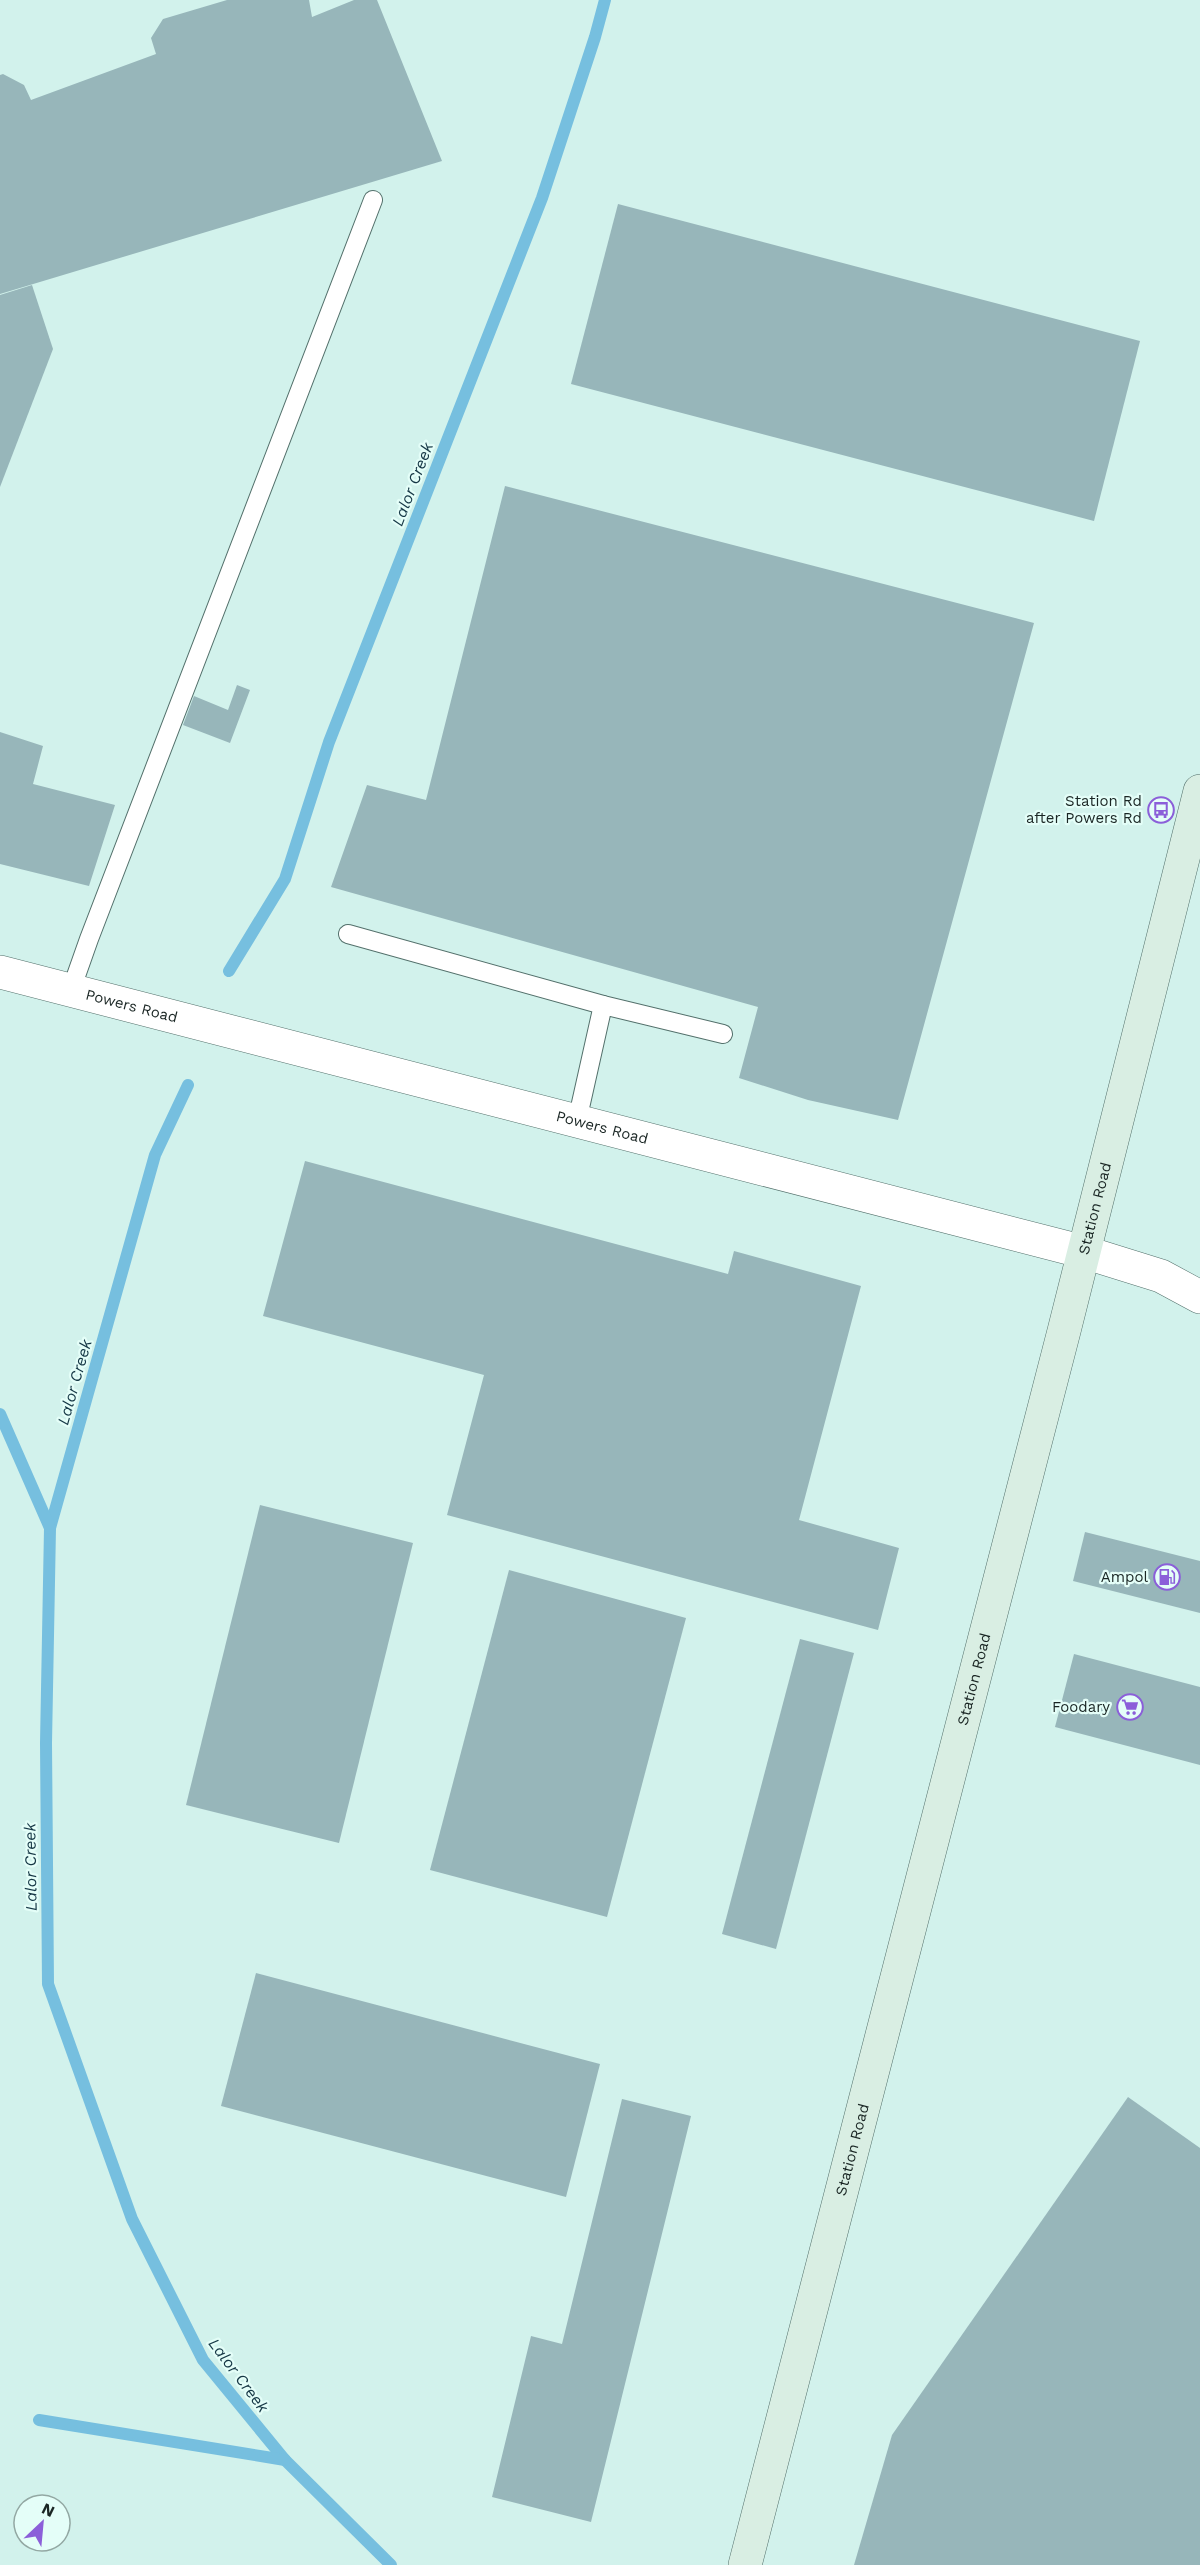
<svg xmlns="http://www.w3.org/2000/svg" width="1200" height="2565" font-family="'Work Sans',sans-serif">
<rect width="100%" height="100%" fill="#d2f2ec"/>
<g fill="none" stroke-linecap="round" stroke-linejoin="round">
<!-- stream -->
<g stroke="#76bfdf" stroke-width="12">
<path d="M229,971L285,879L329,742L542,198L595,37L605,0"/>
<path d="M188,1085L155,1155L50,1528L46,1743L48,1984L132,2219L203,2360L285,2460L391,2565"/>
<path d="M0,1414L50,1528"/>
<path d="M39,2420L285,2460"/>
</g>
</g>
<!-- building -->
<g fill="#97b6ba">
<path d="M227,0H309L312,17L354,0H377L442,161L0,294V75L3,74L24,85L31,100L156,54L151,38L163,19Z"/>
<path d="M618,204L1140,341L1094,521L571,384Z"/>
<path d="M32,285L53,349L0,487V295Z"/>
<path d="M505,486L1034,623L898,1120L808,1100L739,1078L758,1007L331,887L367,785L426,800Z"/>
<path d="M237,685L250,690L230,743L183,725L194,696L228,710Z"/>
<path d="M0,732L43,746L33,784L115,805L89,886L0,864Z"/>
<path d="M305,1161L728,1274L734,1251L861,1286L799,1520L899,1548L878,1630L447,1515L484,1375L263,1316Z"/>
<path d="M260,1505L413,1543L339,1843L186,1805Z"/>
<path d="M1085,1532L1200,1561V1613L1073,1581Z"/>
<path d="M509,1570L686,1618L607,1917L430,1870Z"/>
<path d="M800,1639L854,1653L776,1949L722,1934Z"/>
<path d="M1074,1654L1200,1687V1765L1055,1727Z"/>
<path d="M256,1973L600,2064L566,2197L221,2106Z"/>
<path d="M1128,2097L1200,2148V2565H854L892,2435Z"/>
<path d="M622,2099L691,2116L591,2522L492,2497L531,2336L562,2344Z"/>
</g>
<g fill="none" stroke-linecap="round" stroke-linejoin="round">
<!-- service casing -->
<g stroke="#53706b" stroke-width="20">
<g id="service">
<path d="M348,934L603,1005"/>
<path d="M71,990L89,939L373,200"/>
<path d="M577,1121L603,1005L723,1034"/>
</g>
</g>
<!-- minor casing -->
<g stroke="#53706b" stroke-width="34">
<g id="minor">
<path id="s1" d="M0,972L1084,1252"/>
</g>
</g>
<!-- tertiary casing -->
<g stroke="#53706b" stroke-width="34">
<path id="tertiary" d="M1084,1252L1161,1276L1200,1297"/>
</g>
<!-- secondary casing -->
<g stroke="#53706b" stroke-width="34">
<g id="secondary">
<path id="s2" d="M745,2565L1064,1331L1200,791"/>
</g>
</g>
<!-- service -->
<use href="#service" stroke="#fff" stroke-width="18"/>
<!-- minor -->
<use href="#minor" stroke="#fff" stroke-width="33"/>
<!-- tertiary -->
<use href="#tertiary" stroke="#fff" stroke-width="33"/>
<!-- secondary -->
<use href="#secondary" stroke="#d9eee3" stroke-width="33"/>
</g>
<!-- icons -->
<defs>
<g id="bus-ring" transform="scale(1.35)"><circle r="9.5" fill="#e4fef8" stroke="#8b5fd9" stroke-width="1.5"/><path d="M-5-6H5V4H4V6H2V4H-2V6H-4V4H-5ZM-3.5-4V0h7V-4ZM-3.5 1.2v1.5H-2V1.2ZM2 1.2v1.5H3.5V1.2Z" fill="#8b5fd9"/></g>
<g id="fuel-ring" transform="scale(1.35)"><circle r="9.5" fill="#e4fef8" stroke="#8b5fd9" stroke-width="1.5"/><path d="M-5.5-6h7V0h2V4h1.3V-2.5L3-4.5l.8-.8L6-3V5H2.5V1h-1V6h-7ZM-4.2-4.7v3.2H.2V-4.7Z" fill="#8b5fd9"/></g>
<g id="supermarket-ring" transform="scale(1.35)"><circle r="9.5" fill="#e4fef8" stroke="#8b5fd9" stroke-width="1.5"/><path d="M-6-5.5h2.5l.6 2H6L4.5 2H-2.5L-4.4-4H-6ZM-1.5 3.2a1.3 1.3 0 1 0 .1 0ZM3 3.2a1.3 1.3 0 1 0 .1 0Z" fill="#8b5fd9"/></g>
</defs>
<g fill-rule="evenodd">
<use href="#bus-ring" x="1161" y="810"/>
<use href="#fuel-ring" x="1167" y="1577"/>
<use href="#supermarket-ring" x="1130" y="1707"/>
</g>
<g text-anchor="middle" stroke-width="4.5" stroke-linejoin="round" paint-order="stroke">
<!-- poi labels -->
<g font-size="15" fill="#1a2624" stroke="#e4fef8" text-anchor="end">
<text x="1142" y="806">Station Rd<tspan x="1142" dy="17">after Powers Rd</tspan></text>
<text x="1148" y="1582">Ampol</text>
<text x="1110" y="1712">Foodary</text>
</g>
<!-- street labels -->
<g font-size="15" fill="#1a2624" stroke="#e4fef8">
<text dy="5" stroke="none"><textPath href="#s1" startOffset="136">Powers Road</textPath></text>
<text dy="5" stroke="none"><textPath href="#s1" startOffset="622">Powers Road</textPath></text>
<text dy="5" stroke="none"><textPath href="#s2" startOffset="1401">Station Road</textPath></text>
<text dy="5" stroke="none"><textPath href="#s2" startOffset="915">Station Road</textPath></text>
<text dy="5" stroke="none"><textPath href="#s2" startOffset="429">Station Road</textPath></text>
</g>
<!-- water labels -->
<g font-size="16" font-style="italic" fill="#153745" stroke="#e4fef8">
<text transform="translate(412 484) rotate(-69)" y="6">Lalor Creek</text>
<text transform="translate(74 1382) rotate(-74)" y="6">Lalor Creek</text>
<text transform="translate(30 1867) rotate(-91)" y="6">Lalor Creek</text>
<text transform="translate(239 2375) rotate(53)" y="6">Lalor Creek</text>
</g>
</g>
<!-- north arrow -->
<g transform="translate(42 2523) rotate(26)"><circle r="28" fill="#e4fef8" stroke="#93a8a3" stroke-width="1.5"/>
<path d="M0-4.5L10 22L0 15L-10 22Z" fill="#8b5fd9"/>
<text y="-9" font-size="16" font-weight="bold" text-anchor="middle" fill="#1a2624">N</text>
</g>
</svg>
